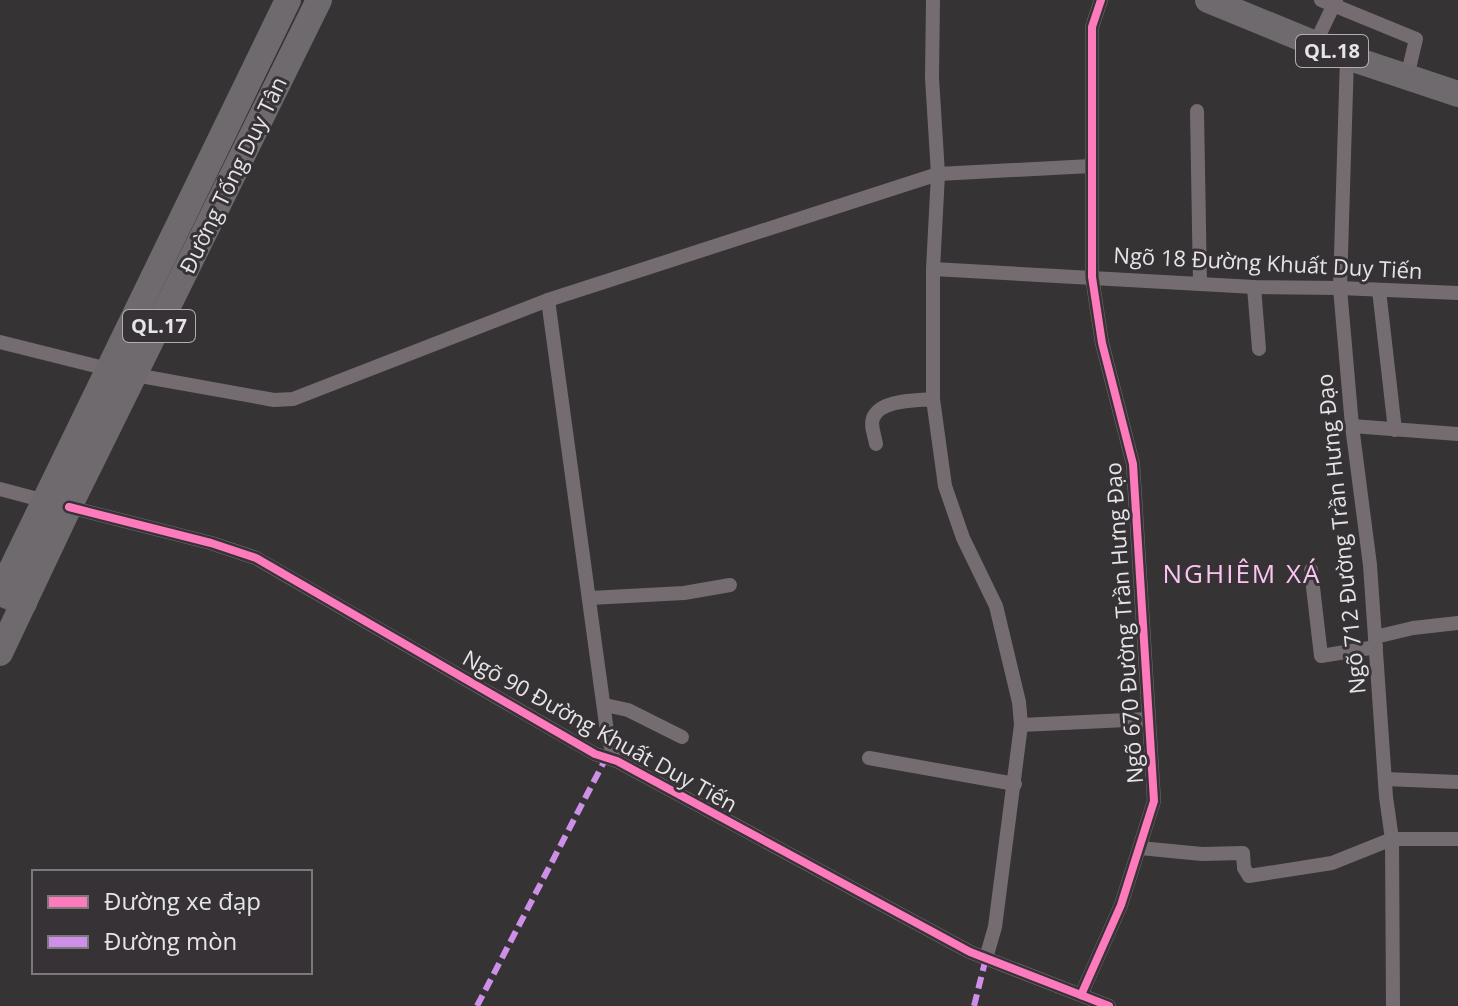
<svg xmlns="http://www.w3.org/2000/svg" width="1458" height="1006" font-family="'Open Sans',sans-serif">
<rect width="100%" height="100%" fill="#353334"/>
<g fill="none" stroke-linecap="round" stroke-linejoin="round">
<!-- street -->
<g stroke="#756c72" stroke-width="14">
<path d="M933,0L932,78L938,174L933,269V399L945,486L963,538L996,606L1019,702L1021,725L995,927L986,958"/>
<path d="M1321,0L1416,39L1407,77"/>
<path d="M1315,44L1336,0"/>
<path d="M1347,57L1340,288L1352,426L1370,565L1386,797L1392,839L1393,1006"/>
<path d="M1197,111L1200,284"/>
<path d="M933,269L1254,287L1340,288L1458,293"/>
<path d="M1254,287L1259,349"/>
<path d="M1379,290L1395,430"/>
<path d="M548,300L608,739L617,761"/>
<path d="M0,342L108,369"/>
<path d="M135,375L274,400L293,399L548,300L938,174L1091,166"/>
<path d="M1352,426L1458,434"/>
<path d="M876,444C875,436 870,426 873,418C881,399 916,401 933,399"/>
<path d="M0,489L45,501"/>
<path d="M69,507L211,543L256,558L595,754L617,761L970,952L1109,1006"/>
<path d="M1311,570L1321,656L1376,647"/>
<path d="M590,598L684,593L730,585"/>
<path d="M1375,637L1413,628L1458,623"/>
<path d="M605,705L628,710L682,737"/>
<path d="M1021,725L1148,719"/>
<path d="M869,758L1015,784"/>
<path d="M1385,779L1458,782"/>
<path d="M1140,848L1202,854L1243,853L1244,868L1249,876L1332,863L1392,839H1458"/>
<path d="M1081,995L1121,905L1154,801L1133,464L1102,343L1092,277V27L1101,0"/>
</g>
<!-- highway -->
<g stroke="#6f6a6e" stroke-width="26">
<path d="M1208,0L1347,57L1458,94"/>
<path d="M24,603L0,593L288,0"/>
<path d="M0,653L69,507L319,0"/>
</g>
<!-- quiet -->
<g stroke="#ce8fe9" stroke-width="6" stroke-dasharray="12 6" stroke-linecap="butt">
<path d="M477,1006L606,758"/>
<path d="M974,1006L986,958"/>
</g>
<!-- cycleway casing -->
<g stroke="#363235" stroke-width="13">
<g id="cycleway">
<path d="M69,507L211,543L256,558L595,754L617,761L970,952L1109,1006"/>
<path d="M1081,995L1121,905L1154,801L1133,464L1102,343L1092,277V27L1101,0"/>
</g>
</g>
<!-- cycleway -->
<use href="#cycleway" stroke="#fd7abc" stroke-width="8"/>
</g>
<g text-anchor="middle" stroke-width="6" stroke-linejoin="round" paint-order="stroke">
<!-- shield labels -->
<g fill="#363235" stroke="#b1afb1" stroke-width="2">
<rect x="1296" y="35" width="72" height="32" rx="6"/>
<rect x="123" y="310" width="72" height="32" rx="6"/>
</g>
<g font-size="20" font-weight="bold" fill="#e6e4e6">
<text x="1332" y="58">QL.18</text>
<text x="159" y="333">QL.17</text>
</g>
<!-- street labels -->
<g font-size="22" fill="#e6e4e6" stroke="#363235">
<text transform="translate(233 175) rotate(-64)" y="8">Đường Tống Duy Tân</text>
<text transform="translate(1268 263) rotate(3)" y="8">Ngõ 18 Đường Khuất Duy Tiến</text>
<text transform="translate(1341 534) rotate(-96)" y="8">Ngõ 712 Đường Trần Hưng Đạo</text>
<text transform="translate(1124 623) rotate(-94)" y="8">Ngõ 670 Đường Trần Hưng Đạo</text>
<text transform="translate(600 731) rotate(29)" y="8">Ngõ 90 Đường Khuất Duy Tiến</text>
</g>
<!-- quarter labels -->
<g font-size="26" letter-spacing="2" fill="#fac6f1" stroke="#363235">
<text x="1242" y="583">NGHIÊM XÁ</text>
</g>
</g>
<!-- legend -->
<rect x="32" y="870" width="280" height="104" fill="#363235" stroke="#7c797c" stroke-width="2"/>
<rect x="48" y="896" width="40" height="12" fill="#fd7abc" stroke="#7c797c" stroke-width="2"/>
<text x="104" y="910" font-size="24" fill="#e6e4e6">Đường xe đạp</text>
<rect x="48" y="936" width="40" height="12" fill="#ce8fe9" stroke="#7c797c" stroke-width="2"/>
<text x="104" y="950" font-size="24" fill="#e6e4e6">Đường mòn</text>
</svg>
